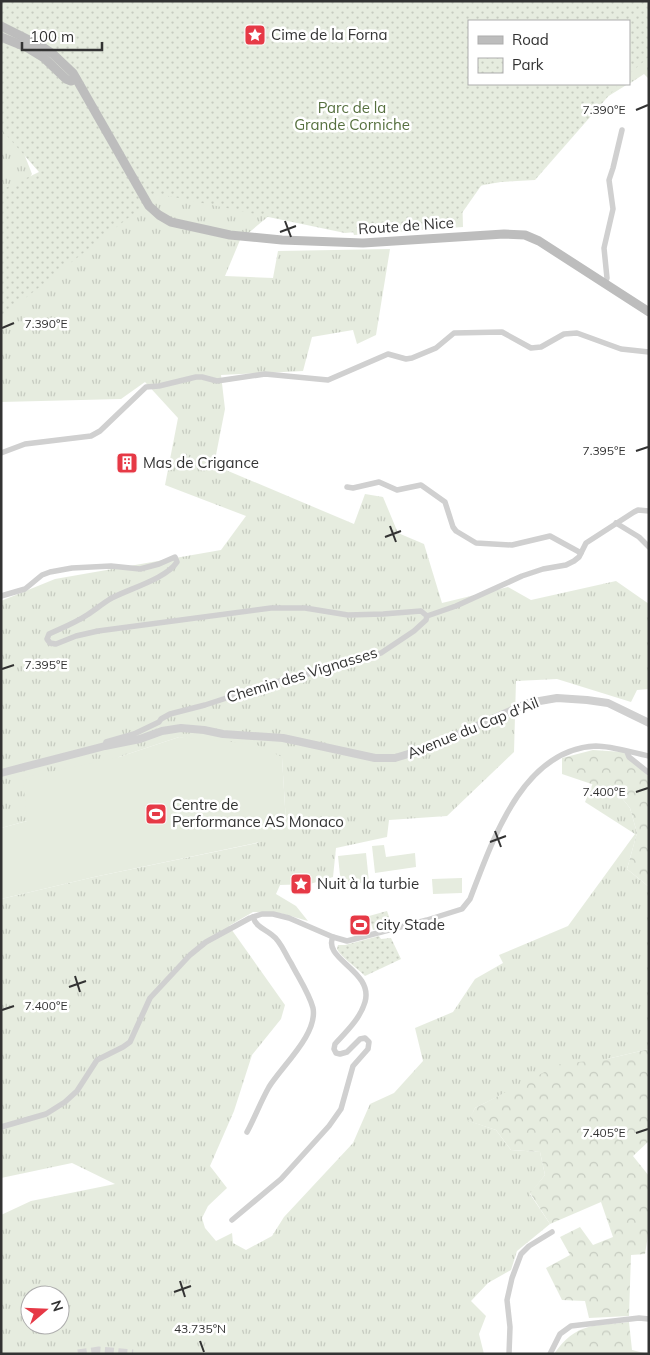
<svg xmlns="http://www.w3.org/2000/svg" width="650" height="1355" font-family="Mulish,sans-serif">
<defs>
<pattern id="grass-tufts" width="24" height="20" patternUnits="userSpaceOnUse" patternTransform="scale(1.25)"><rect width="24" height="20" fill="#e6ecdf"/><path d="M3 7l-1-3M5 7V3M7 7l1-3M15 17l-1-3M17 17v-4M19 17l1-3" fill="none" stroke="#c6cbc0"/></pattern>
<pattern id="forest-crowns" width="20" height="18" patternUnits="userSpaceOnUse" patternTransform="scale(1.25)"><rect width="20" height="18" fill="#e6ecdf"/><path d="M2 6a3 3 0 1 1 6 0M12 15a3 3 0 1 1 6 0" fill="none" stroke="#c6cbc0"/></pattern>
<pattern id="park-dots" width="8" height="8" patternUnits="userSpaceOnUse" patternTransform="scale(1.25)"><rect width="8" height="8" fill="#e6ecdf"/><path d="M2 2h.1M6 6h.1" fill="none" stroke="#c6cbc0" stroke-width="1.8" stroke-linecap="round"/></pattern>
</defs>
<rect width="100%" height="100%" fill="#fff"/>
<!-- grass -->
<g fill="url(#grass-tufts)" fill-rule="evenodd">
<path d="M1,1L345,12L649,1V79L644,74L629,84V21H469V84H628L594,105L527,177L462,189L463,227L354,235L344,204L276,210L240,240L225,276L273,278L278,251L390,249L376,335L357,344L353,330L312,337L303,371L221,375L225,409L214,465L354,524L365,494L383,497L398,533L424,544L442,603L508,587L531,600L616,581L649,604V689L637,690L631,702L557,679L516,681L514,752L447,816L389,820L387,837L336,848L333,877L310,884L280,885L276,894L296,906L308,921L280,913L253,912L229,926L285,1005L281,1019L252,1055L234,1111L210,1166L227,1188L208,1206L202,1218L205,1228L216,1241L232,1233L233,1243L246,1250L272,1236L284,1217L353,1143L370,1104L394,1093L423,1061L415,1028L453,1012L475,979L503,963L499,955L568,926L635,834L585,802L593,783L618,793L630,808L637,833L627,869L649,887V1049L607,1059L503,1094L475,1108L469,1121L496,1130L511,1150L540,1152L545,1175L530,1194L550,1224L517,1251L511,1270L488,1283L471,1301L486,1316L479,1334L484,1354H1V1215L31,1201L115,1184L72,1163L1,1178V899L94,877L257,843L286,823L282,758L179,737L119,757L27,821L1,828V601L55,579L221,550L246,516L165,485L178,418L145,382L121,399L1,402V300L115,223ZM30,1295H60V1325H30Z"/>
<path d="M1,124L21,146L32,174L6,213L1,214Z"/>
</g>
<!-- forest -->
<g fill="url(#forest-crowns)">
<path d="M593,750L623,752L649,777V887L627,869L637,833L630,808L618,793L562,774V758Z"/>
<path d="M649,1049V1141L633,1156L649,1176V1229L645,1254L631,1255L629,1316L589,1318L585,1301L562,1300L546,1268L570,1255L560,1237L580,1227L593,1245L613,1237L601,1202L550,1224L530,1193L545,1175L540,1152L511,1150L496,1130L468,1121L475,1108L560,1064L607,1059Z"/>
<path d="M629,1322L632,1350L648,1354H554C576,1322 595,1326 629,1322Z"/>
</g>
<!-- park -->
<g fill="url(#park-dots)">
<path d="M1,1H649V57L629,74V21H469V84H619L535,180L483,183L455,223L345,233L159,194L1,317V190L39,172L1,129Z"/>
<path d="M387,911L392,925L373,930L369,916Z"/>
<path d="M379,936L381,939L391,938L401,959L365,976C357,968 341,957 337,949L338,945H345Z"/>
</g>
<!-- garden -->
<g fill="#e6ecdf">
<path d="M179,737L255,744L282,757L286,823L284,837L94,877L1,899V828L27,821L23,778L119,757Z"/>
<path d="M384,845L386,857L415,853L416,867L375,873L372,846Z"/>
<path d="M366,853L369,882L341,885L338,856Z"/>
<path d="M462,878V893L433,894L432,879Z"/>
</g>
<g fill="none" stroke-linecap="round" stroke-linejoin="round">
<!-- primary-tunnel -->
<path stroke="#d6d6d6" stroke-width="9" stroke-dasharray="9 4.5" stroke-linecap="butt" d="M78,1354L99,1351L133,1354"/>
<!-- minor -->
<g stroke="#d0d0d0" stroke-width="5.5">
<path d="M605,284L607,278L604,248L613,209L609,180L613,168L622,130"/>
<path d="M1,453L25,444L91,436L100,431L146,387L159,386L196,377H202L217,381L265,374L328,380L388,354L406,359L412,358L436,348L454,333L502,332L531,348L541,347L564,334L577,333L621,349L649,352"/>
<path d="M347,487L353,488L379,482L397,490L421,485L445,502L453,527L456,531L476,543L512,545L550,536L581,553"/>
<path d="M616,523L639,537L649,547"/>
<path d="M1,596L25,589L42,575L50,572L72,568L111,566L140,569L159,564L175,557L177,562C166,579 128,589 110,599C102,604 95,610 87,615C75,623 62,628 49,634L47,639L50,643L56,644L76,636L98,631L271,608H305L348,615L383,614L421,611L427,616"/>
<path d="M105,746L106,742L134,734L159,722L161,719L170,714L205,705L276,682L360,661L381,653L414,631L426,620L427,616L456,606L522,576L543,569L566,565L574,561L579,557L586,543L634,512L638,510L649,511"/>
<path d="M627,752L629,757L649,773"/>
<path d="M1,1127L46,1114L65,1102L77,1091L97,1060L123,1047L130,1042L150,998L190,955L206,942L250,918L262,914H273L289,918L333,937L347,941L427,920L462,909L470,899C492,842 522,749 596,746C612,746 633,753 649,756"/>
<path d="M247,1132C255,1117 261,1101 269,1087C282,1066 318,1034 313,1008C309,993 298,977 291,963C285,954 281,941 272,935C265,929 256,927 253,917"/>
<path d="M232,1220L281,1179L329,1126L341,1109L353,1066L368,1049L369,1042L365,1038L360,1039L347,1052L340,1054L336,1053L334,1049L335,1044C346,1032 360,1019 365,1002C374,971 322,959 333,937"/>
<path d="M509,1354L510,1327L507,1300L512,1278L521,1254L529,1246L552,1232"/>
<path d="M550,1354L560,1334L571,1326L639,1318L649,1319"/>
</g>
<!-- tertiary -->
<path stroke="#d0d0d0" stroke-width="8" d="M1,773L105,746L140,739L162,731L181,728L204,730L223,734L283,738L375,758H395L428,748L528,703L557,698L587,700L608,703L649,723"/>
<!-- secondary -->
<g stroke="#bdbdbd" stroke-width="9">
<path d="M1,26L41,46L53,54L73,73L149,206L159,215L171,222L230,235L282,240L363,243L504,234L525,235L539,241L649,312"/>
<path d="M1,37L26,47L44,58L66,79L71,81L76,79"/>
</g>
</g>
<!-- ticks -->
<path fill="none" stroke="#333" stroke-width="2" d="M636,110L648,105M285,221L291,237M280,232L296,226M2,328L14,323M636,451L648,447M390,526L396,542M385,537L401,531M2,669L14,665M636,792L648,788M495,831L501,847M490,842L506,836M75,976L80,992M69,987L86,981M2,1010L14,1006M636,1133L648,1129M180,1281L185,1297M174,1292L191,1286M200,1341L204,1352"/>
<!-- icons -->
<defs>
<g id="sight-square" transform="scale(1.125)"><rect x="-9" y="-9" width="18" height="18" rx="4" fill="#e63946" stroke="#fff"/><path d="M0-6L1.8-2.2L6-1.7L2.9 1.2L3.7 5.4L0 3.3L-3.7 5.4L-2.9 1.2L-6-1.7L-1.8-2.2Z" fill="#fff"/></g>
<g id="building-square" transform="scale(1.125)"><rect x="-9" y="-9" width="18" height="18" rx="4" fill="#e63946" stroke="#fff"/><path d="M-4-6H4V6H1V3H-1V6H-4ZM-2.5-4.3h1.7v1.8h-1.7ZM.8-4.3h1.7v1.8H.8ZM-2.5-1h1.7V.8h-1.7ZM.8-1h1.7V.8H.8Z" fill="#fff"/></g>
<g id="stadium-square" transform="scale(1.125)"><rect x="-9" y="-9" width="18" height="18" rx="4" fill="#e63946" stroke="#fff"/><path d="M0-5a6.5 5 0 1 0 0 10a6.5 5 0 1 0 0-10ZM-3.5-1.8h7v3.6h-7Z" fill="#fff"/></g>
</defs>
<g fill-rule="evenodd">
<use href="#sight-square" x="255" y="35"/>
<use href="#building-square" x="127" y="463"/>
<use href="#stadium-square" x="156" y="814"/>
<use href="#sight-square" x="301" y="884"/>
<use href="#stadium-square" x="360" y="925"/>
</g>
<g text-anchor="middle" stroke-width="5" stroke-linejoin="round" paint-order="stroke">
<!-- poi labels -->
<g font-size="15" fill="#333" stroke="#fff" text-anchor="start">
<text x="271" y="40">Cime de la Forna</text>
<text x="143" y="468">Mas de Crigance</text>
<text x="172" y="810">Centre de<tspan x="172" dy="17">Performance AS Monaco</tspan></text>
<text x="317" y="889">Nuit à la turbie</text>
<text x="376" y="930">city Stade</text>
</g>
<!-- park labels -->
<g font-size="15" fill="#56703f" stroke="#fff">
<text x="352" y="113">Parc de la<tspan x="352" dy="17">Grande Corniche</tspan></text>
</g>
<!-- street labels -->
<g font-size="15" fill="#333" stroke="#fff">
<text transform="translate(406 226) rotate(-4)" y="5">Route de Nice</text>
<text transform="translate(302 675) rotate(-17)" y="5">Chemin des Vignasses</text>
<text transform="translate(473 728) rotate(-22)" y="5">Avenue du Cap d'Ail</text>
</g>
</g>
<g font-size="12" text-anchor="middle" fill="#333" stroke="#fff" stroke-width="5" stroke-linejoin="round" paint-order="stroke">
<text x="604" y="114">7.390°E</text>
<text x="46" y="328">7.390°E</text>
<text x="604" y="455">7.395°E</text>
<text x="46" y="669">7.395°E</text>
<text x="604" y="796">7.400°E</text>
<text x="46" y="1010">7.400°E</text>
<text x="604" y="1137">7.405°E</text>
<text x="200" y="1333">43.735°N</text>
</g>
<!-- border -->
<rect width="650" height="1355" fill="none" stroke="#333333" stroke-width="5"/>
<!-- legend -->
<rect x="468" y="20" width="162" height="65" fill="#ffffff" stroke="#adadad"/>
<rect x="478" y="36" width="25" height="8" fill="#bdbdbd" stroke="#adadad"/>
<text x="512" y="45" font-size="15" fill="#333333">Road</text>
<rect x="478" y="58" width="25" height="15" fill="url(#park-dots)" stroke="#adadad"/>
<text x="512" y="70" font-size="15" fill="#333333">Park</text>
<!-- north arrow -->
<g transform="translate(45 1310) rotate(71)"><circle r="24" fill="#ffffff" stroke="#adadad"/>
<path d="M0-4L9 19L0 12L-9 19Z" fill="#e63946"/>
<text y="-8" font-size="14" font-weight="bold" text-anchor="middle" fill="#333333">N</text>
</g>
<!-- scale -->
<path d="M22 42v8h80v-8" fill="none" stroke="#333333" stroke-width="2.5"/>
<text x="30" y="42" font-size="15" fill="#333333" stroke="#ffffff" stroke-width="4" paint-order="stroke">100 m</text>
</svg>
